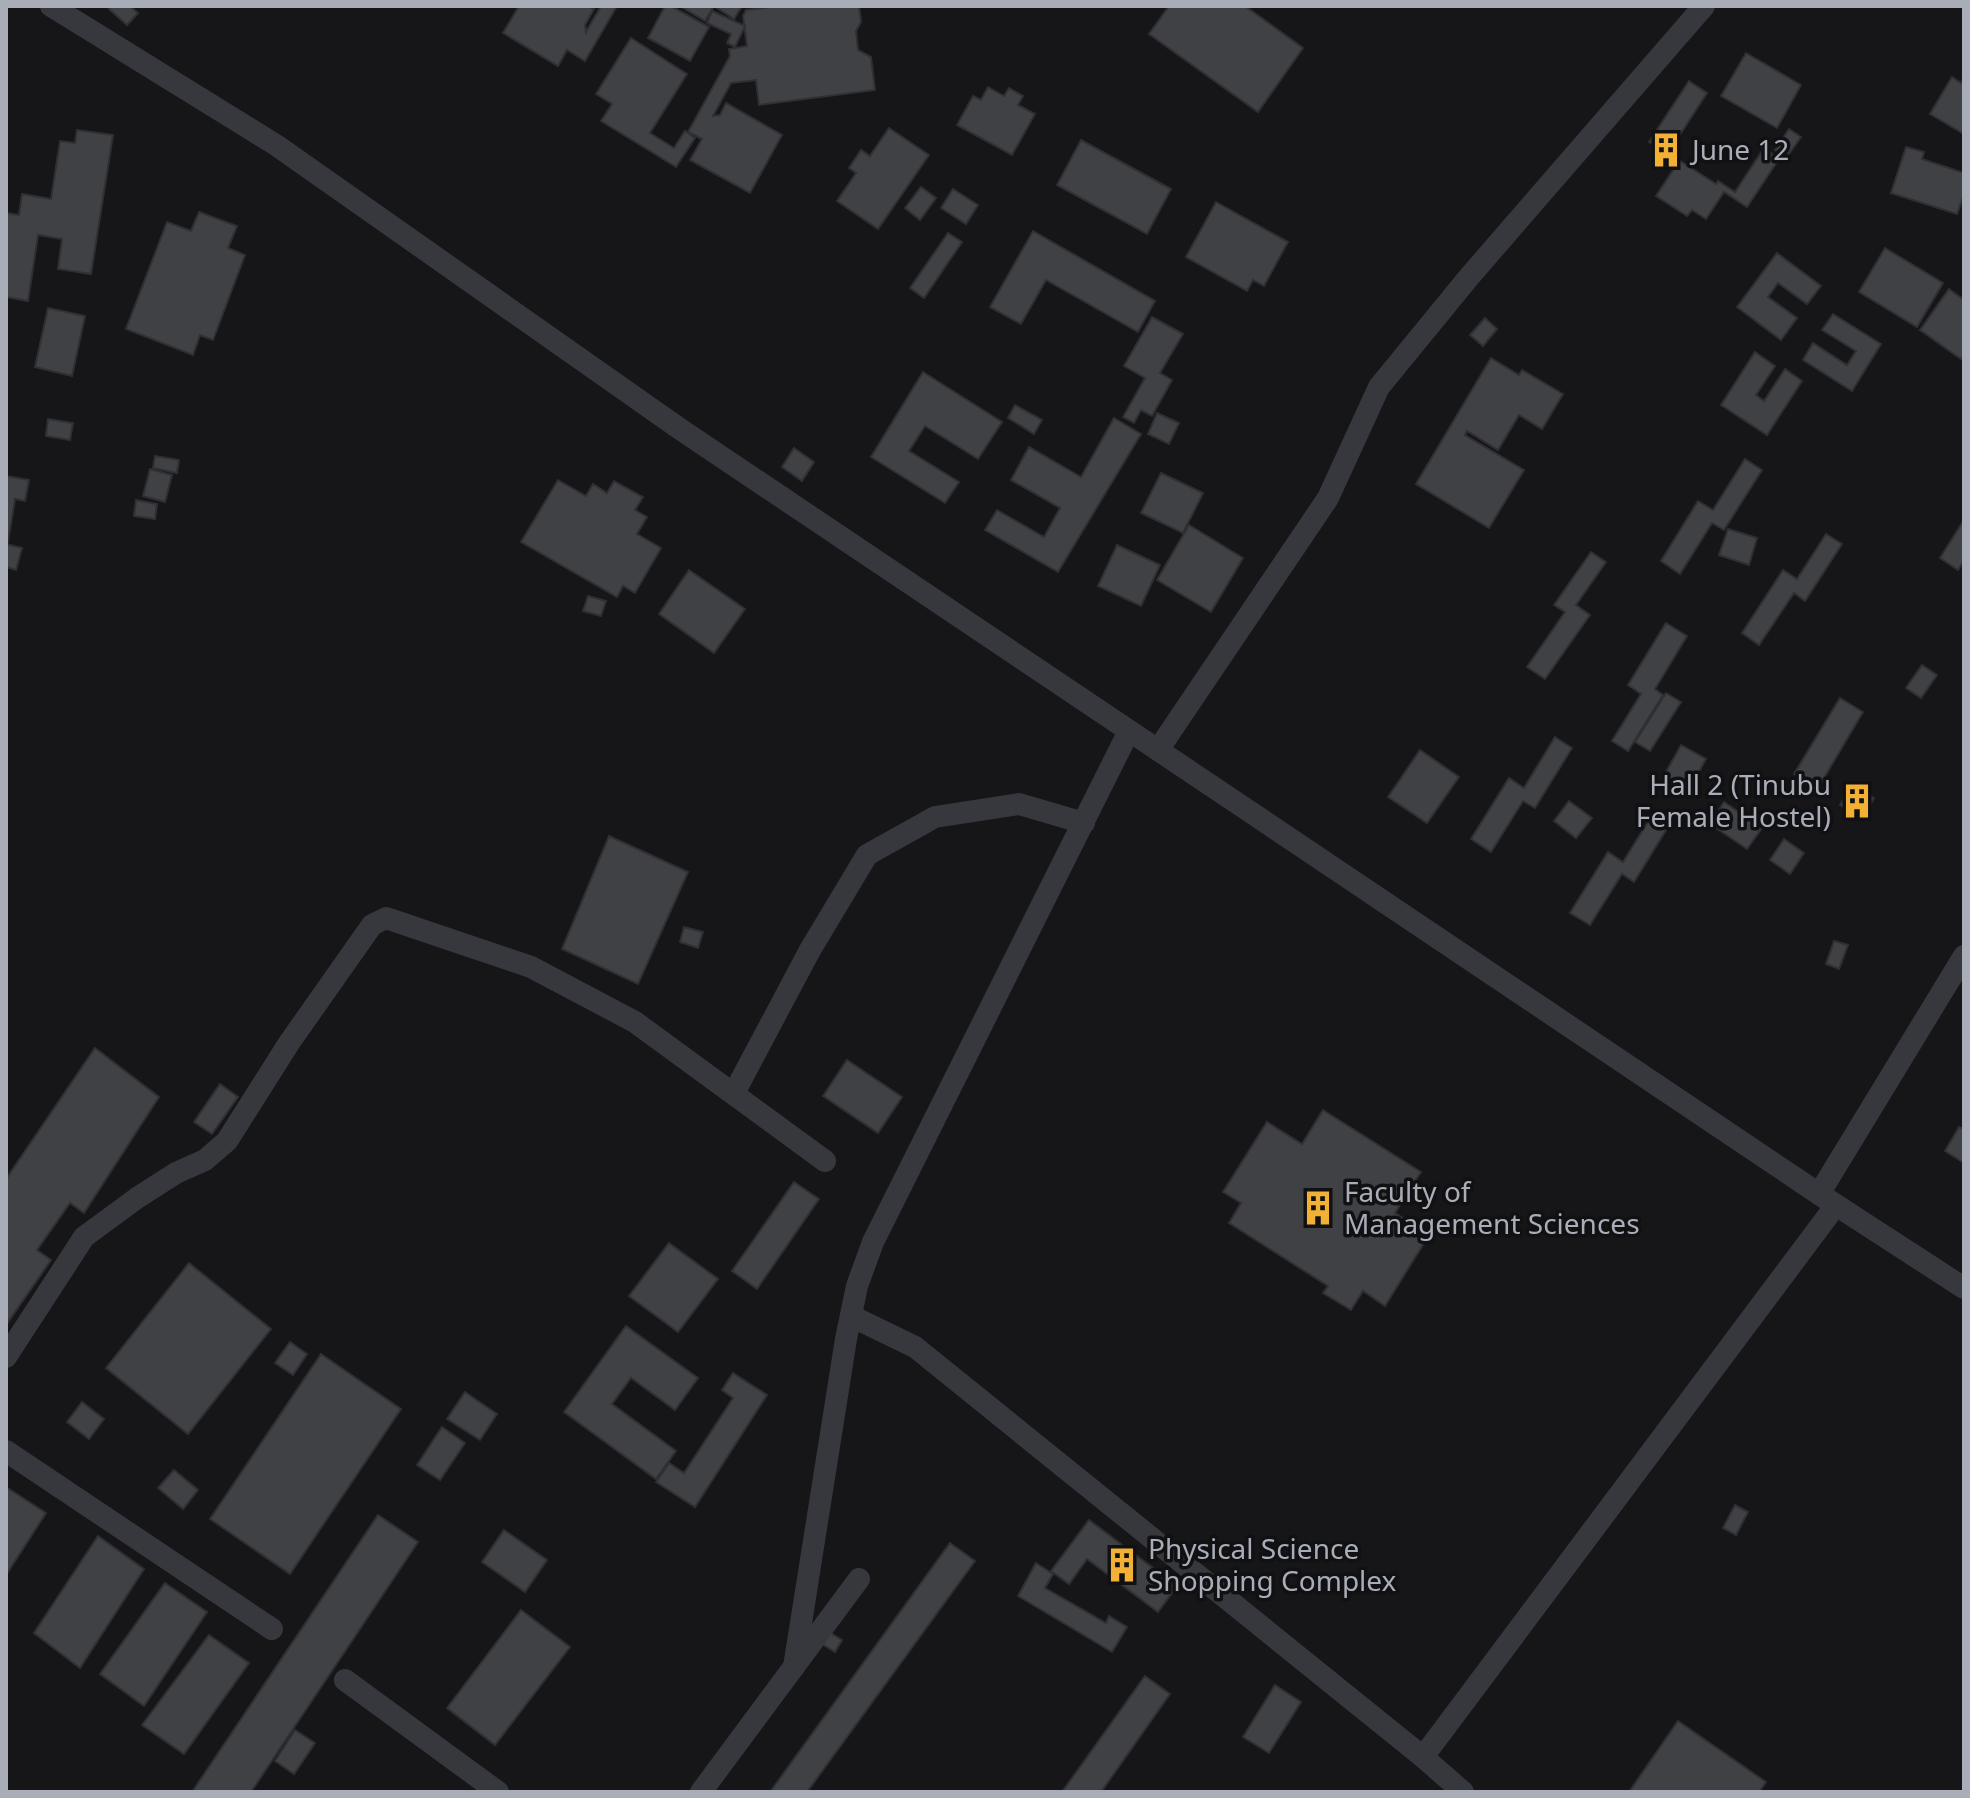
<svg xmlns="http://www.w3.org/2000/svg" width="1970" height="1798" font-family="'Noto Sans',sans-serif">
<rect width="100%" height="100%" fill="#161618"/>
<!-- building -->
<g fill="#404145" stroke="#303034" stroke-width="2">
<path d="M112,6H130L138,13L127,25L109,9Z"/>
<path d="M519,6H588L594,9L585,25L586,32L601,6H617L585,61L567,50L558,66L503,33Z"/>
<path d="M665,6H671L709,27L690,61L648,38Z"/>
<path d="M680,6H742L734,19L714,6L705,21Z"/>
<path d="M778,6H859L861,22L856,31L858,50L871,57L875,90L759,105L756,80L731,83L713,116L720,115L726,103L782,135L750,193L690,160L702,139L688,132L730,56L729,49L747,46L743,16L746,10Z"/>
<path d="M1169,6H1245L1303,48L1258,112L1149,34Z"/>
<path d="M712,11L745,26L735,47L727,43L731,34L707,23Z"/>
<path d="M631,38L687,74L650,133L674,148L685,131L695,138L676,167L601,121L612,104L596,94Z"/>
<path d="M1746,53L1801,85L1777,128L1721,96Z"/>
<path d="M1952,77L1961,83L1964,77V134L1930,114Z"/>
<path d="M1689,81L1707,93L1668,153L1716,184L1718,181L1735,192L1764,148L1779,159L1747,207L1724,192L1706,219L1692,210L1687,216L1656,196L1679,161L1649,142Z"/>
<path d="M988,87L1004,96L1009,88L1023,96L1018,105L1035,114L1012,155L957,125L973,96L981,100Z"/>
<path d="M889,128L929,155L878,229L837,201L856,173L849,168L861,150L870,156Z"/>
<path d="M1789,129L1801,137L1786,158L1775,150Z"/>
<path d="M77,130L113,135L91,274L58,269L62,239L38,235L28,301L6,297V213L19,215L22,194L51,199L60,141L75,143Z"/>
<path d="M1081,140L1171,189L1147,234L1057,185Z"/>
<path d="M1906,147L1924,152L1922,159L1964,173V194L1957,214L1891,193Z"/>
<path d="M921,187L936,198L920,220L905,208Z"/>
<path d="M953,189L978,205L966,224L941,208Z"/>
<path d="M1216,202L1288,242L1264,286L1253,280L1247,291L1186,257Z"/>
<path d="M199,212L237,226L228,248L245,255L213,340L200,335L193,355L126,329L167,222L191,231Z"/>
<path d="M1033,231L1155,301L1138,332L1046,280L1021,324L990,307Z"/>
<path d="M948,233L962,242L924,298L910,288Z"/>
<path d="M1885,248L1943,283L1917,327L1859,292Z"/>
<path d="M1777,253L1821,286L1807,304L1778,283L1768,297L1797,318L1781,340L1737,307Z"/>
<path d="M1949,289L1964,300V354L1961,359L1920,330Z"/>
<path d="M48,308L85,316L72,376L35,367Z"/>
<path d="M1833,314L1881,344L1852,391L1803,360L1813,343L1847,365L1856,351L1822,330Z"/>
<path d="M1152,317L1183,334L1160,373L1172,380L1152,416L1141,410L1134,423L1123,417L1145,378L1124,366Z"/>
<path d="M1485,318L1497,329L1483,346L1470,335Z"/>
<path d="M1755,352L1775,366L1756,395L1764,401L1785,369L1802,381L1767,435L1721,405Z"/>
<path d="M1491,358L1519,375L1522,370L1563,394L1542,429L1519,415L1498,450L1467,431L1465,435L1524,470L1489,528L1416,484Z"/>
<path d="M923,372L1002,422L978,459L925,426L909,451L959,482L945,503L871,457Z"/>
<path d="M1015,405L1042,420L1034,434L1008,418Z"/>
<path d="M1157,413L1179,423L1169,444L1148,434Z"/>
<path d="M1114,418L1141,434L1058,572L985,530L997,510L1044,537L1060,508L1011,480L1029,447L1081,477Z"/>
<path d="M48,419L73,423L70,440L46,436Z"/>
<path d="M794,448L814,462L802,481L782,467Z"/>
<path d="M155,456L179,460L177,473L153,468Z"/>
<path d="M1745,459L1762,470L1724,530L1712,523L1680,574L1661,561L1698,501L1713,510Z"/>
<path d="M150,469L172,475L165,502L143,496Z"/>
<path d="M1161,473L1203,493L1183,533L1141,513Z"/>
<path d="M6,476L29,480L25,501L15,499L8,542H6Z"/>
<path d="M558,480L586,496L593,484L607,493L614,481L643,497L635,510L647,517L637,534L661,548L635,593L623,586L617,597L521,542Z"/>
<path d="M136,500L157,504L155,519L134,516Z"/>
<path d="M1964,520V560L1958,570L1940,558Z"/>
<path d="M1189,525L1243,558L1211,612L1157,580Z"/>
<path d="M1728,529L1757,538L1749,565L1719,555Z"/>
<path d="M1826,534L1842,544L1805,601L1794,593L1759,645L1742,633L1783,570L1797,579Z"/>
<path d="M6,544L22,548L16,570L6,567Z"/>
<path d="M1117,545L1160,565L1141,606L1098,586Z"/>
<path d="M1591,552L1606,562L1576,605L1590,615L1545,679L1527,667L1565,612L1554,605Z"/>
<path d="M689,570L745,609L714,653L659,614Z"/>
<path d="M588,596L606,601L601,616L583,611Z"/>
<path d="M1666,623L1687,636L1655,689L1663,695L1628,751L1612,741L1641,694L1628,685Z"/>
<path d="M1922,665L1937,675L1921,698L1906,688Z"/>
<path d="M1666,693L1681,702L1650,751L1635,742Z"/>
<path d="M1840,698L1863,712L1818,788L1794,774Z"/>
<path d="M1555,737L1572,748L1535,808L1523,801L1491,852L1471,839L1509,778L1524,788Z"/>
<path d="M1681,745L1706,759L1686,795L1661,781Z"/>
<path d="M1420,750L1459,777L1427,823L1388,797Z"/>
<path d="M1852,784L1874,798L1862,819L1840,805Z"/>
<path d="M1569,801L1592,818L1576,838L1554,821Z"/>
<path d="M1724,802L1762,828L1747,849L1710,824Z"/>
<path d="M1654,812L1671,822L1634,882L1622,874L1590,925L1570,913L1608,852L1623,862Z"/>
<path d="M609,836L688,872L638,984L562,949Z"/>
<path d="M1784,839L1804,853L1790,874L1770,860Z"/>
<path d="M684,927L703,932L698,948L680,942Z"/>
<path d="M1834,941L1848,945L1839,969L1826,964Z"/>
<path d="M95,1048L159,1097L84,1213L70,1203L37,1250L51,1260L6,1325V1179Z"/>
<path d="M847,1060L902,1097L878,1133L823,1096Z"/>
<path d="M220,1084L238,1097L212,1134L194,1122Z"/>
<path d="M1323,1110L1421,1172L1395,1213L1429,1235L1385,1306L1363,1291L1351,1310L1323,1293L1328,1286L1229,1223L1241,1203L1223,1192L1267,1122L1302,1144Z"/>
<path d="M1959,1127L1964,1129V1163L1945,1151Z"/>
<path d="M794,1182L819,1199L757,1289L732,1271Z"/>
<path d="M669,1243L718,1279L678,1332L629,1296Z"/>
<path d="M189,1263L271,1329L188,1434L106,1368Z"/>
<path d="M626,1326L698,1378L675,1410L631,1378L612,1404L676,1451L656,1479L564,1412Z"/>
<path d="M290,1342L307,1354L293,1375L275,1363Z"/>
<path d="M321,1354L401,1409L290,1574L210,1519Z"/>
<path d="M733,1373L767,1395L695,1507L656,1482L669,1463L684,1473L733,1398L722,1390Z"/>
<path d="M465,1392L497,1414L480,1440L447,1419Z"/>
<path d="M82,1402L104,1419L89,1439L67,1422Z"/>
<path d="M442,1427L465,1443L440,1480L417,1465Z"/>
<path d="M174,1470L198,1490L183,1509L158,1488Z"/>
<path d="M6,1487L46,1513L6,1575Z"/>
<path d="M1735,1505L1748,1512L1736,1535L1723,1528Z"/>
<path d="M378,1515L418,1542L251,1792H192Z"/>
<path d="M1089,1520L1177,1586L1158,1612L1087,1559L1069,1584L1051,1571Z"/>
<path d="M504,1530L547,1560L525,1592L482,1562Z"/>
<path d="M98,1536L144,1569L80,1668L34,1633Z"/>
<path d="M950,1543L975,1561L807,1792H770Z"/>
<path d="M1036,1563L1053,1574L1045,1588L1106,1623L1109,1616L1127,1627L1112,1652L1018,1596Z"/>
<path d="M165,1583L207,1612L144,1706L100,1674Z"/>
<path d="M521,1610L570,1647L495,1745L447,1708Z"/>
<path d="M829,1632L842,1640L835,1652L822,1644Z"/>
<path d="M209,1635L249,1663L184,1754L142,1725Z"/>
<path d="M1145,1676L1170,1694L1101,1792H1062Z"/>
<path d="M1275,1685L1301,1702L1269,1753L1243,1737Z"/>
<path d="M1678,1721L1766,1782L1759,1792H1629Z"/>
<path d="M295,1730L315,1743L294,1774L275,1761Z"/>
</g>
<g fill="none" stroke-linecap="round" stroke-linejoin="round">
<!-- street -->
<g stroke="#37383d" stroke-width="22">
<path d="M51,6L276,145L680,429L1819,1194L1964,1288"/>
<path d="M1158,750L1328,498L1379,387L1469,277L1704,6"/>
<path d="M734,1093L810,950L867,855L935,817L1019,804L1084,823"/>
<path d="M1819,1194L1964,956"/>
<path d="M851,1316L915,1347L1423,1757L1463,1792"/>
<path d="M6,1357L84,1237L137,1198L176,1173L205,1160L227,1141L289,1043L372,925L386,918L531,967L635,1022L825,1161"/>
<path d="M6,1451L272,1629"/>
<path d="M794,1667L846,1339L857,1286L873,1242L1129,731"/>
<path d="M345,1680L498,1792"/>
<path d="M1423,1757L1836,1205"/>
<path d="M701,1792L859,1579"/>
</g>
</g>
<!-- icons -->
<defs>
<g id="building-bare" transform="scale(2.76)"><path d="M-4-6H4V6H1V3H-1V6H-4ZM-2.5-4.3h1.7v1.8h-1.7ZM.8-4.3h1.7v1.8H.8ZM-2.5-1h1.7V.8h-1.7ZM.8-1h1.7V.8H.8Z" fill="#f2b134" stroke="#111113" stroke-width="2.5" paint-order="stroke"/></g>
</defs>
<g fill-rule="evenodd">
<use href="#building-bare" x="1666" y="150"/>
<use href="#building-bare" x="1857" y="801"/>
<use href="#building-bare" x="1318" y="1208"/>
<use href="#building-bare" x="1122" y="1565"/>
</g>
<g text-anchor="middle" stroke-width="7" stroke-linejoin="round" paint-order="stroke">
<!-- poi labels -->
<g font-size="28" fill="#a8adb8" stroke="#111113" text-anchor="start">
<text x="1692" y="160">June 12</text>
<text x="1831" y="795" text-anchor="end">Hall 2 (Tinubu<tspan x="1831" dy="32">Female Hostel)</tspan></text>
<text x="1344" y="1202">Faculty of<tspan x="1344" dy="32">Management Sciences</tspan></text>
<text x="1148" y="1559">Physical Science<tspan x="1148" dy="32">Shopping Complex</tspan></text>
</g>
</g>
<!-- border -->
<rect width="1970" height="1798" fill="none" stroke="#a8adb8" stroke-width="16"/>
</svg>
